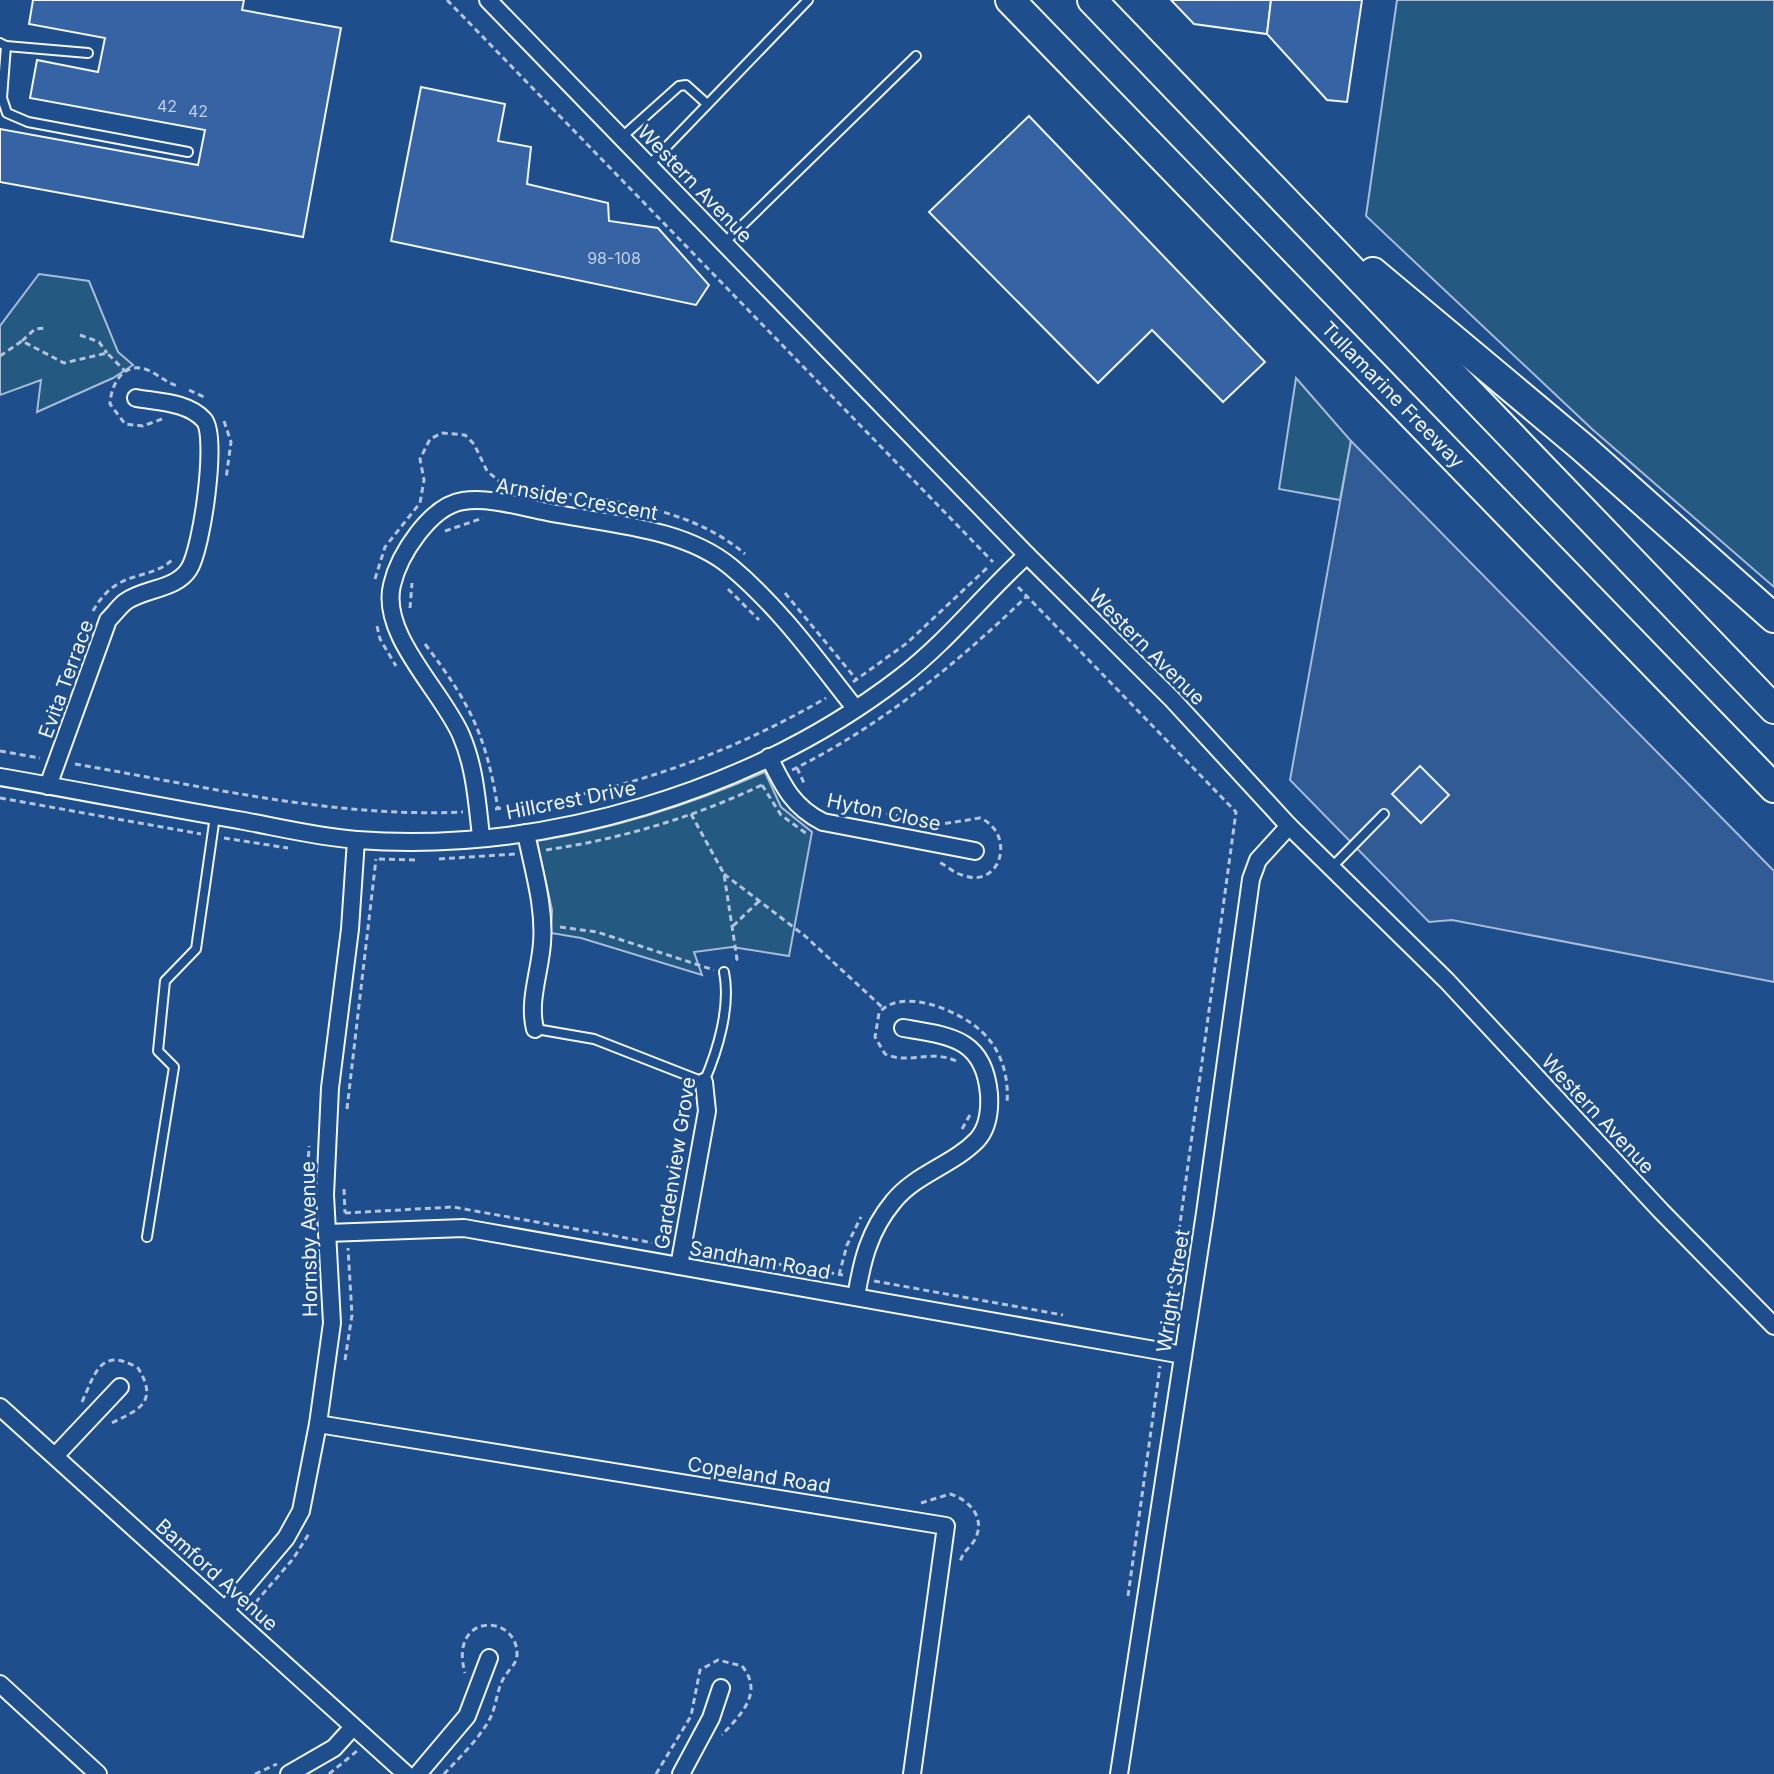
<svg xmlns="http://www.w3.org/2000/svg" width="1774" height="1774" font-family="Inter,sans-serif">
<rect width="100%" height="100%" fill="#1f4e8c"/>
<!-- green -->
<g fill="#245a82" stroke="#a8bbd7" stroke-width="2">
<path d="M1397,0H1774V587L1592,429L1366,216Z"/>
<path d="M39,274L89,281L118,352L133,365L113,378L37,412L41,380L0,395V326Z"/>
<path d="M1296,378L1351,441L1340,500L1279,489Z"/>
<path d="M765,772L781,807L812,832L789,956L732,947L694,952L702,975L581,938L551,933L552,910L537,841C618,828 690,805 765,772Z"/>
</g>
<!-- parking -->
<path fill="#305b95" stroke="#a8bbd7" stroke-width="2" d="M1351,441L1774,871V982L1452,920L1429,922L1290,780Z"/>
<!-- building -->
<g fill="#3563a3" stroke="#f2f6ff" stroke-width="2">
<path d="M33,0H244L242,10L341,28L303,237L0,182V129L198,165L205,130L30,98L37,60L98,72L105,38L29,24Z"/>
<path d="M1171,0H1271L1267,34L1194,24Z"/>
<path d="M1271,0H1362L1347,102L1327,100L1267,34Z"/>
<path d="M421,87L505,104L498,141L531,147L527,184L608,203L609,221L658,228L709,285L696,305L391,241Z"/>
<path d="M1029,116L1265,362L1223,402L1152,330L1098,383L929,212Z"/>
<path d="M1420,766L1449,795L1421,823L1392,794Z"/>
</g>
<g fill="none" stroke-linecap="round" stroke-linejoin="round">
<!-- lane casing -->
<g stroke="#f2f6ff" stroke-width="12">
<g id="lane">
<path d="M0,43L6,46L2,98L7,113L28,122L188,152"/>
<path d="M6,46L88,53"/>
<path d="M622,137L679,86L686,85L707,104"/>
<path d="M649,165L808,0"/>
<path d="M724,243L916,56"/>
<path d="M1333,866L1384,814"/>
<path d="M536,1029L594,1039L704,1082C718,1050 731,1006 724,972"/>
<path d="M147,1237L174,1067L158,1051L165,981L196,949L215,816"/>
</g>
</g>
<!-- street casing -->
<g stroke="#f2f6ff" stroke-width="20">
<g id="street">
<path d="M488,0L1027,555L1172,699L1289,826L1447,981L1661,1211L1774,1326"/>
<path d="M769,757C783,786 793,807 823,822L975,851"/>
<path d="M0,777C81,791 162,807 244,821C281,828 319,837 357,840C544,854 753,791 901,677C948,641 984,594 1027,555"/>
<path d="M48,786L108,620C114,614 119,607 125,602C144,588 176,590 189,569C202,549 218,436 204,420C188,402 158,402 136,398"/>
<path d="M526,833C533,869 545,906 542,943C540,972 528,1001 535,1029"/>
<path d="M481,836C477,802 475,767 461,735C442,691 380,635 392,585C399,555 430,506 463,501C490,497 521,507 547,512C607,524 683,527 731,567C779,607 817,660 855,708"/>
<path d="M327,1233L464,1228L1183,1355"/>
<path d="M679,1266L707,1111L704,1082"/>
<path d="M856,1297C862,1261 869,1231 893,1202C915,1174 953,1165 977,1140C988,1128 990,1110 989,1094C984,1038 950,1036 903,1028"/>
<path d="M0,1407L406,1774"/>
<path d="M318,1424L946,1526L912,1774"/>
<path d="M56,1455L120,1387"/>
<path d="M225,1610L286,1538L301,1511L318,1424L332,1323L325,1195L330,1088L350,929L356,840"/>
<path d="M0,1684L98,1774"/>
<path d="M289,1774L334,1748L353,1727"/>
<path d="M418,1774L467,1716L489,1658"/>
<path d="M681,1774L711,1718L721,1688"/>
<path d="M1119,1774L1205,1213L1251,879L1258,860L1289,826"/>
</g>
</g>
<!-- highway casing -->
<g stroke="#f2f6ff" stroke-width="32">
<g id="highway">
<path id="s1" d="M1010,0L1774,788"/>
<path d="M1092,0L1774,709"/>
<path d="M1373,272L1582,447L1774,618"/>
</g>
</g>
<!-- path -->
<g stroke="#b3c4dc" stroke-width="3" stroke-dasharray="6 4" stroke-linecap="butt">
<path d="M447,0L993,562"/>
<path d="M80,335L99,342L107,353"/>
<path d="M22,341L35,329L47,328"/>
<path d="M0,356L22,341L64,363L107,353L125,371"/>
<path d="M189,390L204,397"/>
<path d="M162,419L143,426L125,424L110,404C111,383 125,359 150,371C160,376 167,383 178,386"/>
<path d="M224,421L231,442L226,479"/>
<path d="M445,531L483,518"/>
<path d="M375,579L385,547L420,503L424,480L420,459L430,439L442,433L465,435L474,444L487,471L500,482C582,502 677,496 745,554"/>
<path d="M1018,587L1236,812L1165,1334"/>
<path d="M728,589L759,620"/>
<path d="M785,593L856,679"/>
<path d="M410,608L412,583"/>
<path d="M93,611C118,566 150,583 174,558"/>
<path d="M377,626L380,639L396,666"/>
<path d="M425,644C470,703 486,735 498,809"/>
<path d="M853,682L907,643L987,568"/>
<path d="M0,751L40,758"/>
<path d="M75,764C203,786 333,818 463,812"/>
<path d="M797,768L804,783"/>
<path d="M792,770C881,726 955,665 1026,597"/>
<path d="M762,785L781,815L807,834"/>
<path d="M0,798L201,834"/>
<path d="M827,803L942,824L980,818C1016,833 1002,890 962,875C954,873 947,866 939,862"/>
<path d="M495,809C614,795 722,758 826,698"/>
<path d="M691,814L724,874L737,959L733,963"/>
<path d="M224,838L288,848"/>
<path d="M546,850C621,839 695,817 764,784"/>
<path d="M379,859L415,860"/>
<path d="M439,859L515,854"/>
<path d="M724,874L805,936L883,1008"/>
<path d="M733,926L759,901"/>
<path d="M560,927L597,932L714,970"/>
<path d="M956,1061C931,1049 910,1065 885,1054L875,1037L879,1013C901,986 960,1011 981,1031C1002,1050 1009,1077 1007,1104"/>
<path d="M347,1109L376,859"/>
<path d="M962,1129L970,1115"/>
<path d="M308,1167L309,1146"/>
<path d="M344,1189L345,1213"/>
<path d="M345,1213L453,1207L665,1245"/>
<path d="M700,1251L843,1275"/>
<path d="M839,1275L847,1245L861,1217"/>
<path d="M874,1281L1063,1315"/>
<path d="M345,1360L352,1315L348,1248"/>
<path d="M82,1402C95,1374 100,1346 138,1368C161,1405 134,1411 110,1424"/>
<path d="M921,1503L950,1494C970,1500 987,1519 974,1541C969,1549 962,1552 960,1563"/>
<path d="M1128,1596L1160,1366"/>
<path d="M249,1610L293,1559L310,1532"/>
<path d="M255,1774L277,1764"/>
<path d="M329,1774L357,1751"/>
<path d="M444,1774C459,1758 477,1741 488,1722C497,1708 496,1689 505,1676C510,1668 516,1665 517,1655C518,1613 448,1612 465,1673"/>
<path d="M656,1774L691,1716L700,1670L718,1660L742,1666C764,1693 741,1714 722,1735"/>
</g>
<!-- lane -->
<use href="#lane" stroke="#1f4e8c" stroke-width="8"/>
<!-- street -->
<use href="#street" stroke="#1f4e8c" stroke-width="16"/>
<!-- highway -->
<use href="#highway" stroke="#1f4e8c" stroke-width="28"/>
</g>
<g text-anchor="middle" stroke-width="6" stroke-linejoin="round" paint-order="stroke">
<!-- number labels -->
<g font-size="16" fill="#c3d1e8">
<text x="167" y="112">42</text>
<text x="198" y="117">42</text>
<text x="614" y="264">98-108</text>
</g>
<!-- street labels -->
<g font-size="20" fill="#f2f6ff" stroke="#1f4e8c">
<text transform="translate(695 184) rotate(46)" y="7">Western Avenue</text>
<text dy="7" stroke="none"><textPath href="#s1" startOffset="550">Tullamarine Freeway</textPath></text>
<text transform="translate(577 499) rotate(10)" y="7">Arnside Crescent</text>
<text transform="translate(1147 647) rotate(45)" y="7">Western Avenue</text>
<text transform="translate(66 679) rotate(-70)" y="7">Evita Terrace</text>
<text transform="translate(571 800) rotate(-11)" y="7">Hillcrest Drive</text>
<text transform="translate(884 812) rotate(12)" y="7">Hyton Close</text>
<text transform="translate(1598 1114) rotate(47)" y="7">Western Avenue</text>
<text transform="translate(675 1163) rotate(-81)" y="7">Gardenview Grove</text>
<text transform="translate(309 1239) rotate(-91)" y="7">Hornsby Avenue</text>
<text transform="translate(760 1260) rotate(10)" y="7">Sandham Road</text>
<text transform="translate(1173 1291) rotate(-81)" y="7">Wright Street</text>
<text transform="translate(759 1475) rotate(9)" y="7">Copeland Road</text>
<text transform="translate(217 1575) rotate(42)" y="7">Bamford Avenue</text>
</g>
</g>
</svg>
